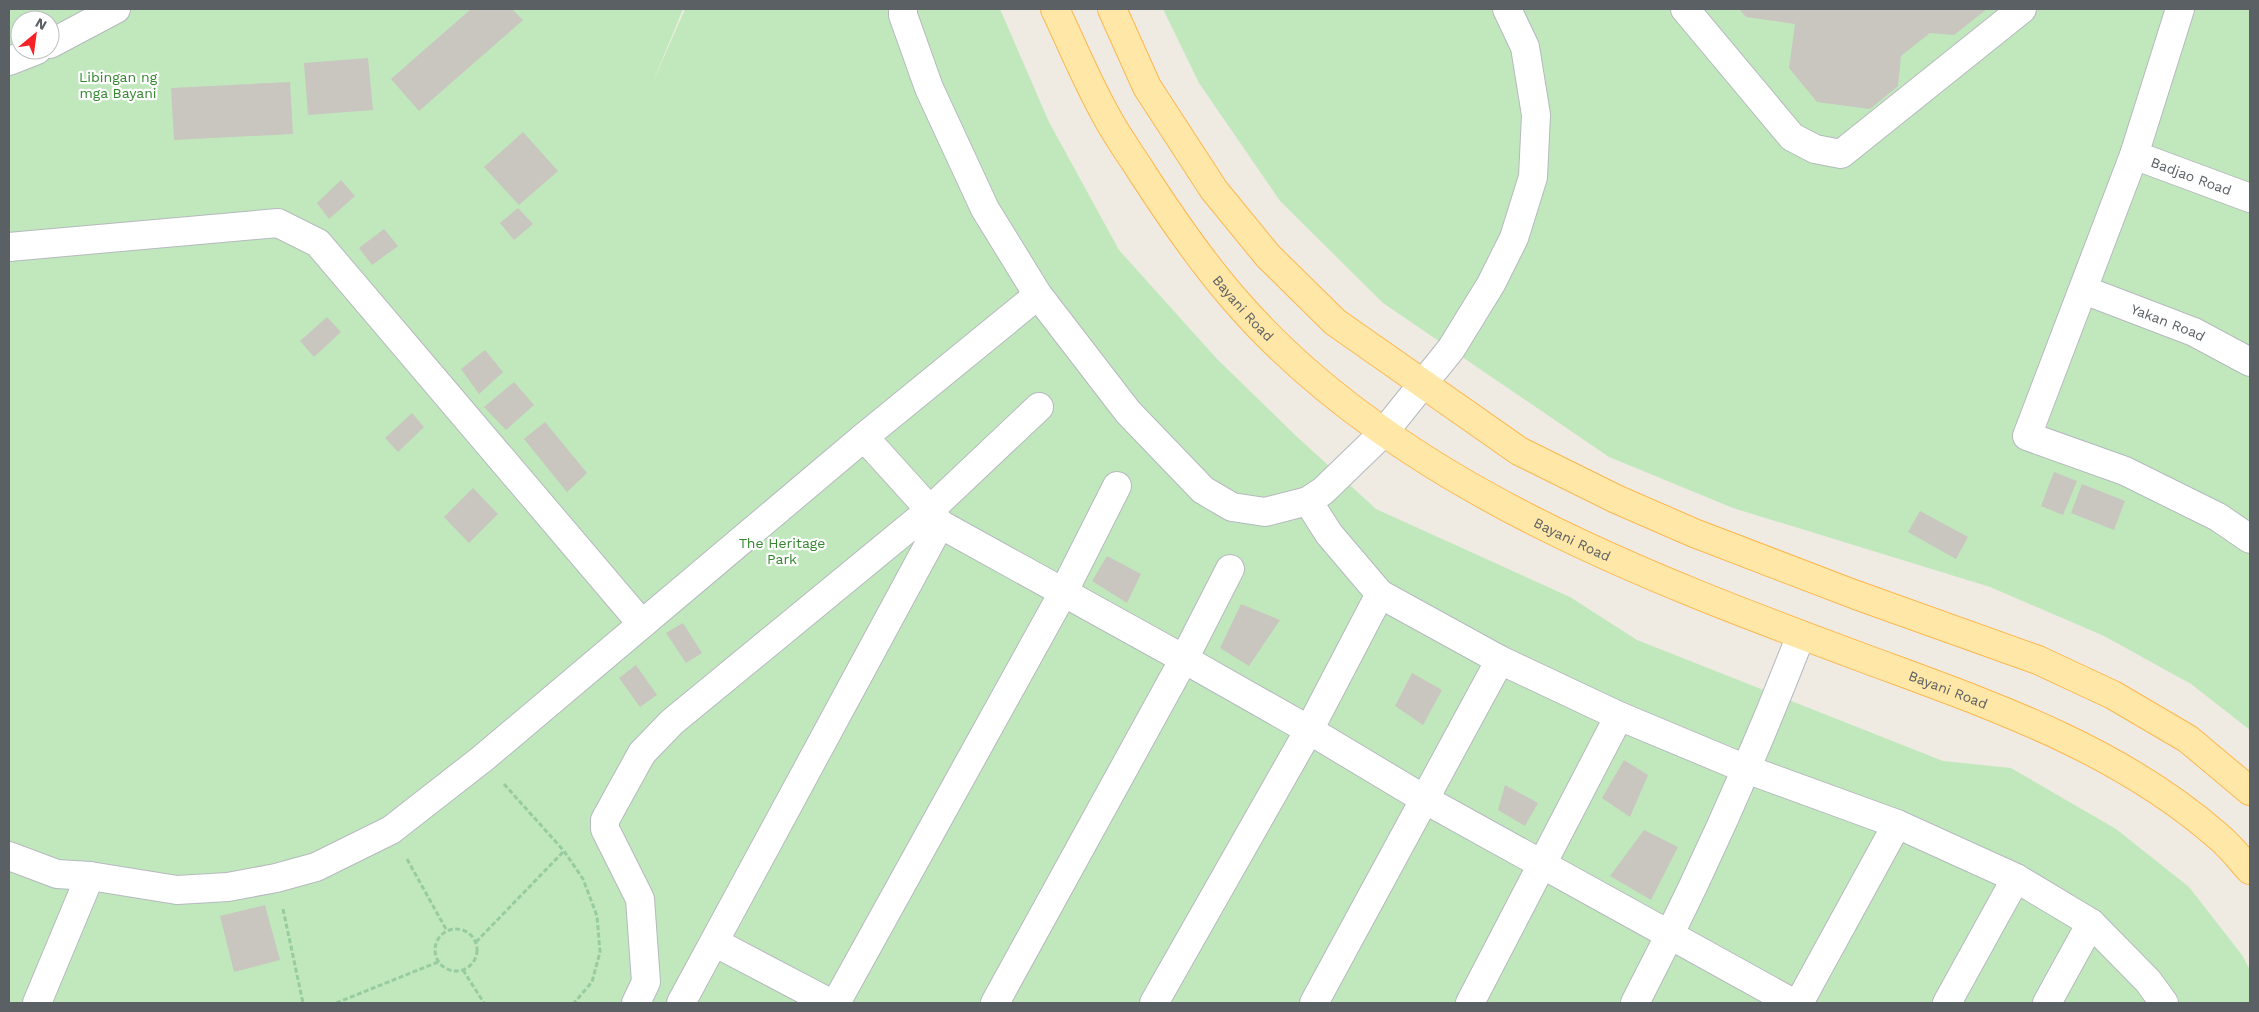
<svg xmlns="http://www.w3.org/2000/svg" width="2259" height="1012" font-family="'Work Sans',sans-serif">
<rect width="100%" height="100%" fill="#efeae2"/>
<!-- green -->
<g fill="#c1e8bd" fill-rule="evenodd">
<path d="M9,9H683L652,84L685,9H1000L1049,122L1119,250L1217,359L1294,434L1376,509L1570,597L1637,640L1943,761L2011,768L2116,829L2189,887L2242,955L2250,970V1003H9ZM20,20H50V50H20Z"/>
<path d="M1163,9H2250V730L2191,684L2104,636L1990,587L1733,508L1609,457L1383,303L1280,201L1199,83Z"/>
</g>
<!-- building -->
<g fill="#c9c5bf">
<path d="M471,9H512L523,20L419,111L391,79Z"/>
<path d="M1739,9H1987L1954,35L1930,33L1901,56L1898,86L1870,109L1817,102L1789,68L1795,24L1746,17Z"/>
<path d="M368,58L373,110L308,115L304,63Z"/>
<path d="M290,82L293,134L174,140L171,88Z"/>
<path d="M523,132L558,171L519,205L484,167Z"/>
<path d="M341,180L355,196L329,219L317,203Z"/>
<path d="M518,208L533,224L514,240L500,223Z"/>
<path d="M384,229L398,246L372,265L359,248Z"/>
<path d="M327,317L341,332L314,357L300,341Z"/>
<path d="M485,350L503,372L479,394L461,369Z"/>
<path d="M514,382L534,405L506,430L484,407Z"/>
<path d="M412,413L424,427L398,452L385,438Z"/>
<path d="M545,422L587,473L567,492L524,439Z"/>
<path d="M2054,472L2077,481L2063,515L2041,506Z"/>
<path d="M2082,484L2125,501L2114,530L2071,513Z"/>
<path d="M473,488L498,514L469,543L444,517Z"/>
<path d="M1920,511L1968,537L1956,559L1908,532Z"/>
<path d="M1107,556L1141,574L1127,603L1092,581Z"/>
<path d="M1241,604L1280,620L1249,666L1220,648Z"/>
<path d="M683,623L702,653L686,663L666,633Z"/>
<path d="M636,665L657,695L640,707L619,678Z"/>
<path d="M1412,673L1442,690L1423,725L1395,706Z"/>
<path d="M1624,760L1648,775L1630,817L1602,798Z"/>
<path d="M1505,785L1538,803L1525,826L1498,810Z"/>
<path d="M1644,830L1678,847L1651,900L1610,876Z"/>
<path d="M265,905L280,960L234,972L220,916Z"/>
</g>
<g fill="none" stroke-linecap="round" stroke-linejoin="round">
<!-- minor casing -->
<g stroke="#b5b9be" stroke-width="30">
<g id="minor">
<path d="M903,9V15L929,88L985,209L1038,295L1128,412L1203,490L1232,507L1265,512L1308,501L1323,491L1384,432L1451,349L1491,284L1514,238L1533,177L1536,115L1525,47L1507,9"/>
<path d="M1685,9L1792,137L1815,149L1841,154L2022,9"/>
<path d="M2180,9L2134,155L2027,436L2125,471L2218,517L2250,539"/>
<path d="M50,44L116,9"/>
<path d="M9,61L37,50"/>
<path id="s1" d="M2134,155L2250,198"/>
<path d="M9,247L278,223L318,243L642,624"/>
<path id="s2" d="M2084,290L2194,332L2250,362"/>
<path d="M864,437L930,510L940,524L1184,659L1309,730L1424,799L1793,1003"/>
<path d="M1308,501L1329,534L1380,594L1500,660L1619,716L1746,769L1897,824L2016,878L2091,923L2148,981L2164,1003"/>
<path d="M9,856L57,874L90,876L177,890L228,887L276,878L316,867L391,830L482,759L864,437L1038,295"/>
<path d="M716,943L830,1003"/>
<path d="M37,1003L90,876"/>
<path d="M636,1003L646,982L640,899L605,829V820L642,753L672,722L930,510L1039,407"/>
<path d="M681,1003L940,524"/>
<path d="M836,1003L1064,591L1117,486"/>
<path d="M995,1003L1184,659L1230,569"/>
<path d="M1154,1003L1309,730L1380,594"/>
<path d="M1314,1003L1500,660"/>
<path d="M1470,1003L1619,716"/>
<path d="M1635,1003C1697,884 1752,761 1801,635"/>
<path d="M1799,1003L1897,824"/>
<path d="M1947,1003L2016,878"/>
<path d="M2047,1003L2091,923"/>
</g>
</g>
<!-- major casing -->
<g stroke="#fbb84f" stroke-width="30">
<g id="major">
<path id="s3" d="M1055,9C1072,45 1088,84 1108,119C1118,137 1130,154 1141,171C1170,216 1200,260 1235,300C1393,483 1645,577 1866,659C1990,705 2118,748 2219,837C2230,846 2240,859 2250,870"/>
<path d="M1112,9L1147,87L1214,190L1268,256L1335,322L1519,451L1616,499L1694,533L1856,595L2038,660L2113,695L2188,739L2250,791"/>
</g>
</g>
<!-- path -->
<g stroke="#97cca0" stroke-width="3" stroke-dasharray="5 2.5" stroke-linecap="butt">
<path d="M504,784L564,851L583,879L597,916L600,952L592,982L574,1003"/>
<path d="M407,859L447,931"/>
<path d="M283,909L303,1003"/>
<circle cx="456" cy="950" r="21"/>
<path d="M476,942L564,851"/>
<path d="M463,970L484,1003"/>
<path d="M336,1003L438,962"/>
</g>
<!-- minor -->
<use href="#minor" stroke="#fff" stroke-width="28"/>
<!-- major -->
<use href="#major" stroke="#ffe7a7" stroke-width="28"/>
</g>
<g text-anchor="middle" stroke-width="4.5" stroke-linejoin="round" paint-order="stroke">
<!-- park labels -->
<g font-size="14" fill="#34872f" stroke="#fff">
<text x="118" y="82">Libingan ng<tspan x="118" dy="16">mga Bayani</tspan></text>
<text x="782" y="548">The Heritage<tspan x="782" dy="16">Park</tspan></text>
</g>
<!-- street labels -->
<g font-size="14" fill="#5b6064" stroke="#fff">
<text dy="5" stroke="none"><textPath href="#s1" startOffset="61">Badjao Road</textPath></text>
<text dy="5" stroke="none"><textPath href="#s3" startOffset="355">Bayani Road</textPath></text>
<text dy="5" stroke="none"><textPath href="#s2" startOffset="90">Yakan Road</textPath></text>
<text dy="5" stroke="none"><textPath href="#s3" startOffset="760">Bayani Road</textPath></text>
<text dy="5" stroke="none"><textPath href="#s3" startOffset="1165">Bayani Road</textPath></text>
</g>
</g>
<!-- border -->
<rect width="2259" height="1012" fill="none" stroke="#5b6064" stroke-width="20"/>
<!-- north arrow -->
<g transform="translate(35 35) rotate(29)"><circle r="24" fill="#ffffff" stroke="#bdbfc1"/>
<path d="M0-4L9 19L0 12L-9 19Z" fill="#f52228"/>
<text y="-8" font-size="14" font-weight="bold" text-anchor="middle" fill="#5b6064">N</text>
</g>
</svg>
